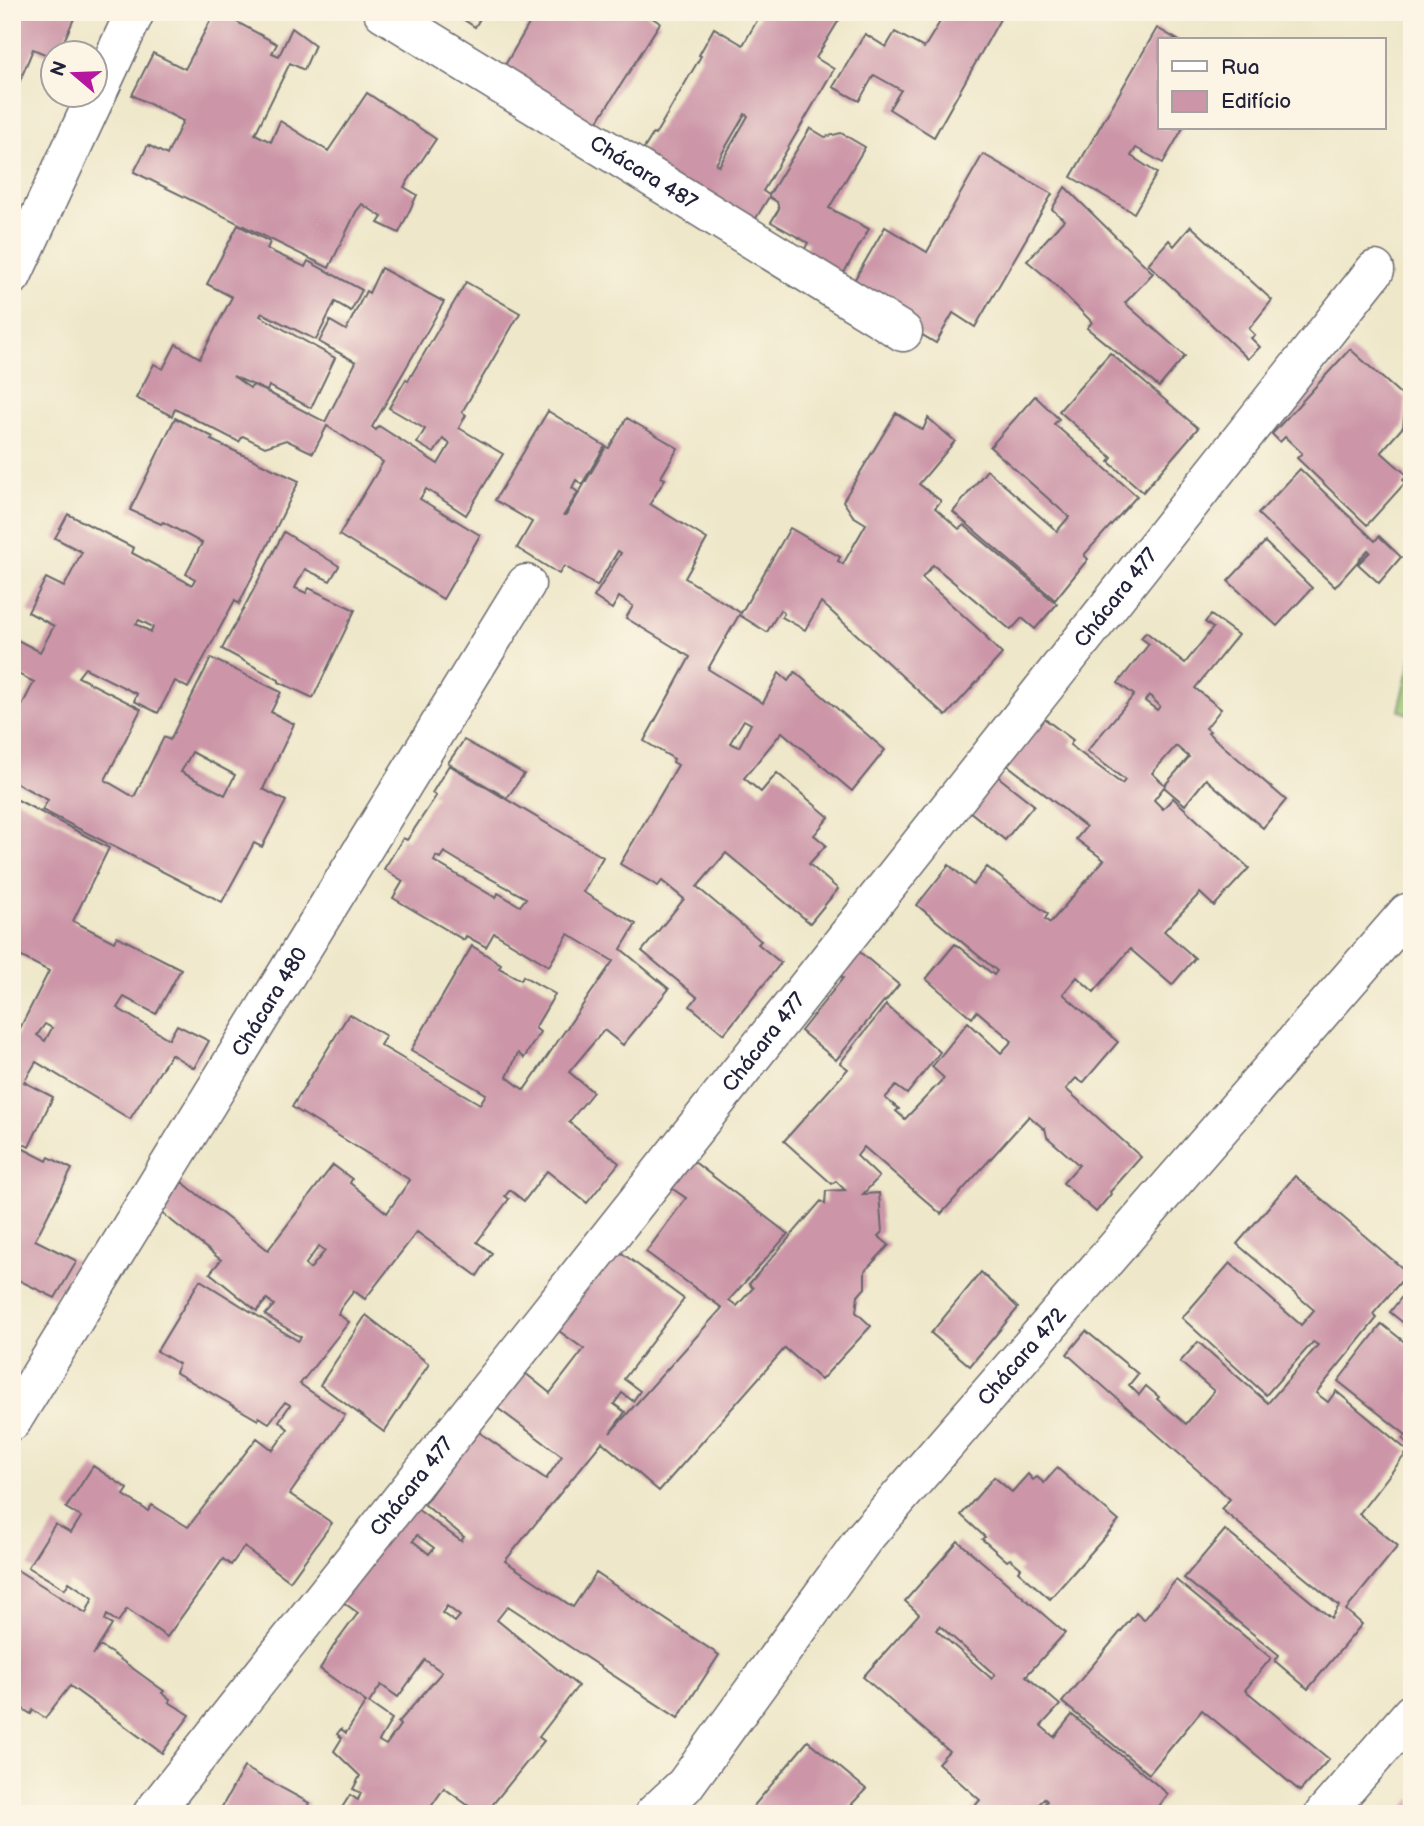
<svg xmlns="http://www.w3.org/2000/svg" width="1424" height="1826" font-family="'Balsamiq Sans',sans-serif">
<rect width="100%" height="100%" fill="#fcf5e5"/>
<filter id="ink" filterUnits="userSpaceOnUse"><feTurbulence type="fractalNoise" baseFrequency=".0143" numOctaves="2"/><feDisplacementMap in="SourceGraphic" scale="14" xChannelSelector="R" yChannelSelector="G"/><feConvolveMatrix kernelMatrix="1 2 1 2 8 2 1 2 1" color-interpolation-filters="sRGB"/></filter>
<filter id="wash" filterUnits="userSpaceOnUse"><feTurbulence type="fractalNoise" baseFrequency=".00686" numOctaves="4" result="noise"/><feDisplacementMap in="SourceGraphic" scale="28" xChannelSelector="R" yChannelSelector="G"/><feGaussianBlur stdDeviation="1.57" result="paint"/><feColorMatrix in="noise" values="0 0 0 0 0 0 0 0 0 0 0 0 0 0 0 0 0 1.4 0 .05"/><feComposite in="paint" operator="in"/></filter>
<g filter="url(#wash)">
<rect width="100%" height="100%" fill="#eee7c9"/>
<!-- green -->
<path fill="#96c270" stroke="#5c7256" stroke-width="2" d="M1412,657V716L1399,710Z"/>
<g id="blocks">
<!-- building -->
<g fill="#cc96a8" fill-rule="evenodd">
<path d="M12,12H77L59,52H52V57L33,49L12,100Z"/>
<path d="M215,12H219L277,44L272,53L279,56L292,28L315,45L304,70L290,63L255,134L271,142L280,121L328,151L367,93L436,139L404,187L417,195L399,233L378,223L382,217L362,204L356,212L329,268L134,172L148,145L167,155L183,121L132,95L153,53L185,69Z"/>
<path d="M452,12H484L475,27Z"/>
<path d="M513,12H534L528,22Z"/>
<path d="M536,12H643L660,23L591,132L494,84Z"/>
<path d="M762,12H796L804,17L807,12H837L842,15L816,58L834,69L763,191L769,195L810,128L825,137L841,133L865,147L829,208L869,229L842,276L802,254L808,243L771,222L779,209L777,202L769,197L750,228L637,160L653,134L655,135L701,56L699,55L714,28L743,45ZM745,114L748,116L719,166L716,164Z"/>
<path d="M946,12H1004L934,137L889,109L901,90L874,75L859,101L833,87L865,34L886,47L895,32L924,48Z"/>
<path d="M1157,28L1178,40H1160V128H1183L1163,163L1136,148L1131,156L1157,173L1134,213L1071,177Z"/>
<path d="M983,154L1052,194L975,327L953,313L936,343L848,291L885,227L927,252Z"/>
<path d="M1065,187L1153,273L1125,303L1185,356L1159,387L1087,328L1092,322L1051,281L1027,261L1064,220L1052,209Z"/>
<path d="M238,225L270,242L267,249L305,267L308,261L362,290L351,311L335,302L316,340L262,313L260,316L335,358L311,408L269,386L267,391L233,376L250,388L254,385L325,422L356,362L319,342L330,321L346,330L366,291L369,293L381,268L444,302L372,427L376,430L379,426L438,464L450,444L443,439L434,453L417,443L425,429L389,408L406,379L408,381L466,282L520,313L462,412L466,415L459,428L503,454L466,515L426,489L420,499L480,535L443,599L339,535L383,462L327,426L313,453L286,440L265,447L243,436L239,442L175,409L172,416L136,398L154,364L163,369L176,344L200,358L232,297L207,284Z"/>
<path d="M1191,226L1272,300L1249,329L1255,335L1251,338L1260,347L1248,359L1148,264L1169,240L1174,246Z"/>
<path d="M1412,328V364H1410L1405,329Z"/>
<path d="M1350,349L1406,399L1403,427L1381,452L1407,475L1403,480L1405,483L1367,525L1297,458L1302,453L1285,437L1280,442L1272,434Z"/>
<path d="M1110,353L1198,428L1143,492L1109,462L1112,458L1059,411Z"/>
<path d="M1035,396L1059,419L1054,424L1137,496L1084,555L1088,559L1055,600L953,512L987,470L1057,531L1069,517L990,447Z"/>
<path d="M548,411L605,446L582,484L576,480L572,488L578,492L564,515H566L606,447L609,448L627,418L678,448L661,477L665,479L650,504L707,539L685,578L741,613L790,528L840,557L838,561L843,564L866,524L853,516L843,501L896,413L923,430L928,418L955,441L919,484L941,501L935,508L959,529L964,525L1057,604L1035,629L1022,618L1011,630L933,565L922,578L987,637L986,638L1002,654L946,716L821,602L805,630L782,617L784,613L780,610L767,632L739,615L708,669L763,703L779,673L788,681L795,672L885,750L852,791L782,732L744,778L761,792L777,773L829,817L814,835L826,845L809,864L838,889L810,923L726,853L697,887L761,941L758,944L781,963L724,1034L690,1006L697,997L642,951L684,899L662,881L658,886L620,864L678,765L673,762L674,759L644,741L690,657L626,618L633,606L619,597L612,609L594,597L621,553L618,551L597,586L564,566L559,574L517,548L532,522L495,500ZM744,720L751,724L739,747L730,743Z"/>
<path d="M175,418L213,437L211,440L299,481L239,604L235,600L188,688L175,681L158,713L134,701L137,694L85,668L78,677L141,709L105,780L134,797L164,737L170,740L211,658L281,692L271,712L294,724L263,789L286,801L262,847L254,843L222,902L42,810L48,800L12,781V725L34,682L12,671V637L40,652L54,626L28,612L46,578L64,587L82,552L55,538L68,514L134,548L132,553L192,585L195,579L186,574L202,543L163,522L161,524L130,510ZM139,620L153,627L151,632L136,624ZM192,752L235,775L225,795L181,772Z"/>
<path d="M1300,469L1375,541L1379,536L1401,557L1379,583L1358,564L1370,552L1368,550L1335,587L1258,514Z"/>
<path d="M284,532L339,566L330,581L305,569L295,588L306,593L309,588L355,610L313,698L279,682V680L222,649Z"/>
<path d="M1265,542L1312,588L1277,626L1228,581Z"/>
<path d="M1211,615L1238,635L1195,688L1221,709L1206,728L1210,731L1208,733L1286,800L1263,828L1206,779L1185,805L1164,787L1154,800L1163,809L1173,798L1249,868L1214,906L1200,893L1164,931L1195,958L1172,985L1130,949L1094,992L1077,977L1063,994L1118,1042L1083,1083L1076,1078L1066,1089L1141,1157L1110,1192L1111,1194L1096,1212L1063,1183L1079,1165L1047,1137L1045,1128L1044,1129L1029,1116L941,1214L864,1147L857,1156L879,1177L863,1194L879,1193L882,1232L878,1236L889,1245L865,1271V1288L858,1296L856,1312L871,1326L821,1380L785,1348L659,1491L602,1442L505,1561L573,1607L596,1573L719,1655L678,1718L508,1606L497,1620L578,1686L539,1737L544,1741L485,1814H480L444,1788L426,1814H338L350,1795L358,1800L361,1793L353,1789L360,1776L334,1751L342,1738L337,1734L341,1729L346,1733L366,1702L320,1669L333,1647L358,1613L336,1597L410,1504L461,1541L464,1537L424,1504L460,1455L473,1428L546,1479L562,1456L492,1404L520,1369L550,1393L584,1349L552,1326L615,1248L684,1299L624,1379L640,1391L633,1401L622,1393L614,1404L625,1412L610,1433L722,1308L646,1252L686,1198L667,1185L689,1158L788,1234L729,1300L737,1306L753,1288L749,1284L821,1201L825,1204L826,1191L845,1190L836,1181L832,1184L784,1141L848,1069L840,1063L886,1005L940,1052L907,1094L896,1086L885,1098L899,1109L896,1111L905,1119L944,1078L932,1067L968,1022L1001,1053L1012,1041L977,1011L972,1018L926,979L955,944L994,975L997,971L917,905L949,865L973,885L987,867L1048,914L1045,919L1050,923L1104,860L1076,839L1086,827L1005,763L1042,717L1073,740L1070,745L1122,784L1125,780L1087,751L1134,695L1118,683L1149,644L1141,638L1146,632L1185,663L1213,628L1205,622ZM1149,695L1160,706L1157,710L1145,701ZM1176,746L1189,757L1165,785L1152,773ZM417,1535L434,1548L429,1554L413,1541ZM447,1606L460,1616L455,1622L442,1613ZM425,1660L442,1672L398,1723L400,1725L386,1745L379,1741L392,1719L369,1703L381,1685L398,1697Z"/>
<path d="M464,740L524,774L507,798L448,763Z"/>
<path d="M449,765L603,857L583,892L636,924L621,949L669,989L623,1045L604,1030L569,1072L593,1092L569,1122L619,1163L587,1203L547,1171L524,1201L510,1190L505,1196L509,1199L477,1242L492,1253L477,1276L417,1232L365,1299L354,1291L341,1308L338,1314L349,1322L300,1384L345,1415L290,1494L332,1523L290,1581L244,1547L231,1565L223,1559L167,1637L127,1609L118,1622L107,1615L105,1620L112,1625L93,1655L100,1646L113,1654L164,1691L162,1693L170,1699L169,1702L190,1715L162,1753L70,1686L45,1718L33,1710L31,1714L12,1702V1571L14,1568L86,1613L93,1598L69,1582L65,1589L28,1567L55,1524L71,1533L81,1517L66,1508L93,1466L128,1489L124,1495L148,1511L152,1505L188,1527L257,1438L273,1450L288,1429L279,1421L290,1405L285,1402L269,1423L259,1417L258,1420L175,1372L179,1364L157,1351L200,1280L298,1341L301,1337L265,1315L274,1305L267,1299L257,1311L210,1273L221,1260L162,1213L182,1182L268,1250L333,1165L352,1179L350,1183L387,1213L410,1180L292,1107L349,1014L386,1036L380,1045L480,1104L486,1094L411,1050L472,946L501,964L499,968L521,980L523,976L555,994L535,1028L540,1032L524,1058L518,1053L507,1077L524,1090L613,961L568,934L549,966L494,933L486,947L466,936L464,940L393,898L403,881L384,869L403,838L407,840L436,796L432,793ZM444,852L469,867L526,898L520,906L498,893L496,898L434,861L436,856L440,858ZM319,1246L325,1251L310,1269L305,1265Z"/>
<path d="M996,775L1034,805L1005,840L968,810Z"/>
<path d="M12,797L109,848L73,921L114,942L117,936L181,969L156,1014L124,997L117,1008L169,1039L177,1025L209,1041L194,1068L171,1054L130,1119L36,1062L24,1082L53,1097L29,1147L12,1138V1044L49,971L12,952ZM45,1024L52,1028L45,1041L37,1035Z"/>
<path d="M855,948L899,985L885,1002L884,1001L836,1060L801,1031L843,978L835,972Z"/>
<path d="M16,1145L47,1161L49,1157L72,1169L35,1240L77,1261L55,1298L12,1277V1148H14Z"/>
<path d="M1295,1176L1408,1273L1373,1314L1377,1318L1316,1393L1328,1402L1336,1391L1408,1451L1359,1514L1398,1546L1346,1610L1362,1624L1308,1689L1275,1661L1279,1655L1184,1578L1225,1530L1331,1618L1339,1606L1221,1509L1230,1499L1067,1354L1086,1331L1138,1374L1129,1385L1139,1395L1146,1386L1159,1397L1157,1399L1186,1424L1214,1391L1180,1362L1198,1342L1268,1403L1318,1345L1313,1342L1266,1395L1182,1318L1230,1263L1301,1325L1314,1310L1237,1244Z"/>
<path d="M981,1272L1018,1308L970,1366L931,1333Z"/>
<path d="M1412,1284V1330L1390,1312Z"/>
<path d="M366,1315L429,1364L384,1432L320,1385Z"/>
<path d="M1382,1324L1412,1348V1447L1403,1439L1406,1435L1338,1381Z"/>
<path d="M1057,1468L1119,1521L1050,1599L1018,1571L1021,1568L1010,1559L1007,1561L982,1539L985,1537L961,1515L994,1477L1012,1492L1028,1474L1033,1480L1037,1477L1044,1483Z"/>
<path d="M958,1541L1065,1633L1026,1676L1060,1705L1041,1726L1054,1737L1072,1715L1168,1794L1153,1814H1040L1038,1812L1047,1801L1044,1798L1031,1814H968L980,1800L938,1763L949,1751L863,1677L919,1614L905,1601ZM940,1626L995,1675L992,1679L936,1630Z"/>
<path d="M1176,1580L1271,1658L1245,1690L1329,1759L1300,1791L1202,1710L1149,1774L1062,1702L1136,1613L1144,1620Z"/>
<path d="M808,1741L866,1789L850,1806L858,1814H747Z"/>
<path d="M244,1767L309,1803L303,1814H218Z"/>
<path d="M1412,1798V1814H1399Z"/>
</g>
</g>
</g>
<g filter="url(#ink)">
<use href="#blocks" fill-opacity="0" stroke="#69676d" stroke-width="2"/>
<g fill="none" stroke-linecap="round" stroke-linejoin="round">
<!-- street casing -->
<g stroke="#69676d" stroke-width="41">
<g id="street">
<path id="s1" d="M383,12L903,332"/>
<path d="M12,276L135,12"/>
<path id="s2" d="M12,1421L526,584"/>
<path id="s3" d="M152,1814L1375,270"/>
<path id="s4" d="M654,1814L685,1785L864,1538L1407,913"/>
<path d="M1324,1814L1412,1713"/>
</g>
</g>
<!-- street -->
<use href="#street" stroke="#fff" stroke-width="38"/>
</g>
</g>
<g text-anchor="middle" stroke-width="6" stroke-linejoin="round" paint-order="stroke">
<!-- street labels -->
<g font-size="21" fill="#22223b" stroke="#fcf5e5">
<text dy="7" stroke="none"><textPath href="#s1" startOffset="306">Chácara 487</textPath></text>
<text dy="7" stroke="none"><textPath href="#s3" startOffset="1552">Chácara 477</textPath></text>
<text dy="7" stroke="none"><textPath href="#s2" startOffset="492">Chácara 480</textPath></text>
<text dy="7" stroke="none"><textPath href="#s3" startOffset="985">Chácara 477</textPath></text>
<text dy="7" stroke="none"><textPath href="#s4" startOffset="588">Chácara 472</textPath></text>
<text dy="7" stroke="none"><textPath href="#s3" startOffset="418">Chácara 477</textPath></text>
</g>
</g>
<!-- margin -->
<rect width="1424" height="1826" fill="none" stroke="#fcf5e5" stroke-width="42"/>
<!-- legend -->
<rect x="1158" y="38" width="228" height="91" fill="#fcf5e5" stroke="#a5a1a1" stroke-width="2"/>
<rect x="1172" y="61" width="35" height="10" fill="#ffffff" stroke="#a5a1a1" stroke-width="2"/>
<text x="1221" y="74" font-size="21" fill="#22223b">Rua</text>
<rect x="1172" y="91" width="35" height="21" fill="#cc96a8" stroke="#a5a1a1" stroke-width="2"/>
<text x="1221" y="108" font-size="21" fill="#22223b">Edifício</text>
<!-- north arrow -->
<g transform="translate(74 74) rotate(289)"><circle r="33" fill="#fcf5e5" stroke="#a5a1a1" stroke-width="2"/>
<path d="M0-5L12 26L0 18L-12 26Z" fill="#b5179e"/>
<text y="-10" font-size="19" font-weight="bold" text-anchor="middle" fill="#22223b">N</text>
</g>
</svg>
